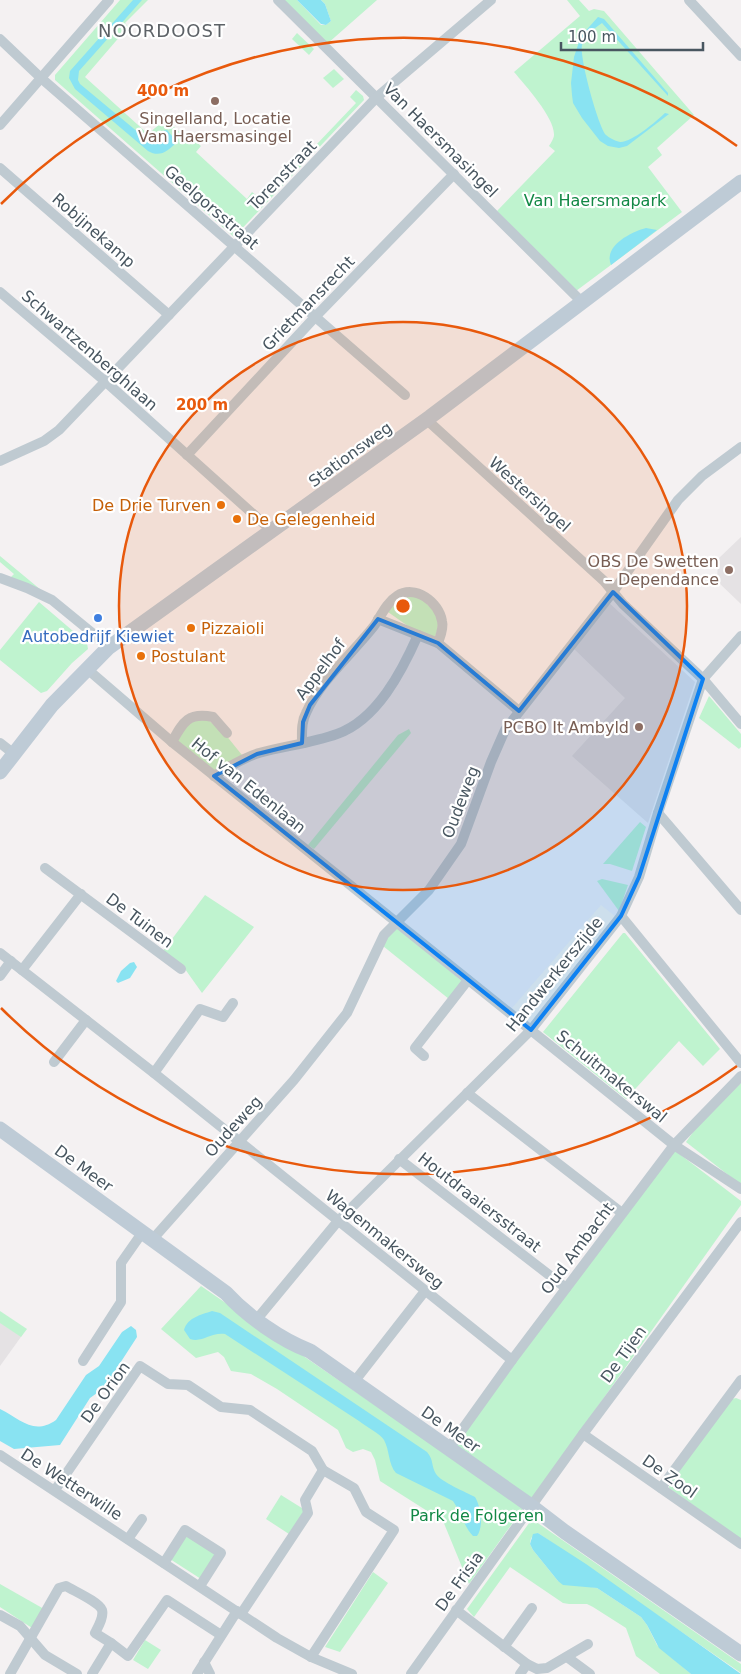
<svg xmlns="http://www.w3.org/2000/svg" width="741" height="1674" font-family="'DejaVu Sans',sans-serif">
<rect width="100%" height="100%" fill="#f4f1f2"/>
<!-- commercial -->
<path fill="#fdf7ec" d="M601,905L621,921L533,1025L512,1008Z"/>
<!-- education -->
<g fill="#e5e2e4">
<path d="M741,537V604L717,581L718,559Z"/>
<path d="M607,601L695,682L648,823L572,756L625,698L572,647Z"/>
<path d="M0,1318L23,1334L0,1366Z"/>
</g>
<!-- green -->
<g fill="#bff3cf">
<path d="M120,0H148L125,23L128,27L85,77L148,134L162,122L167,120L186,138L189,135L201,146L196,152L247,199L252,192L258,197L290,161L296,166L356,103L350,97L356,90L363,96L364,100L234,237L55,80V75Z"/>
<path d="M284,0H297L321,25H326L331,21L325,4L321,0H377L327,44Z"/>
<path d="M567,0H579L589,11L594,9L604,11L694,115L657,148L662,155L648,167L682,212L576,291L497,211L555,151L549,146C551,143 554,138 554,135C555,118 525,85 514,72L580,16Z"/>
<path d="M297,33L314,49L309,55L292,39Z"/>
<path d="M334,69L344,79L333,88L323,78Z"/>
<path d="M0,556L41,590L10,578L14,574L0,562Z"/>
<path d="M418,596C436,612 445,618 432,643L388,612L400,598Z"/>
<path d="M39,602L87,643L88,649L72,663L47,691L41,693L0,660V650Z"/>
<path d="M709,696L741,734V747L739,749L699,718Z"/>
<path d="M207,719L225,734L242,755L216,773L175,741L191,721Z"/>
<path d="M409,729L411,733L314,849L308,845L398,735Z"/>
<path d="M640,822L646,827L632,871L610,864H603Z"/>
<path d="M602,879L628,885L619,911L597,881Z"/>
<path d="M205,895L254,927L202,993L185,969L163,951Z"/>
<path d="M397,927L463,982L449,999L383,946L387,937Z"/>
<path d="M623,933H625L720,1049L703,1066L679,1041L626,1099L543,1032Z"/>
<path d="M741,1083V1185L686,1142L701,1121Z"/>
<path d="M673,1149L741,1201V1205L532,1499L454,1444Z"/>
<path d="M201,1286L524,1507L469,1584L443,1521L380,1481L375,1460L371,1452L363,1449L353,1452L346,1448L338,1430L277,1389L251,1374L231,1371L224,1357L218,1352L196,1358L161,1329Z"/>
<path d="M0,1311L27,1329L21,1337L0,1323Z"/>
<path d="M736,1398L741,1400V1539L669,1488L670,1481L732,1399Z"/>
<path d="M281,1495L305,1510L289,1534L266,1519Z"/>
<path d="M532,1519L741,1664V1673L538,1533L531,1538L530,1544L533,1550L558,1581L597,1588L641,1617L647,1625L657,1645L691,1674H660L636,1656L626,1628L593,1607L587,1604H569L563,1603L510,1567L474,1617L467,1609Z"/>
<path d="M186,1535L217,1555L201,1579L170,1559Z"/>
<path d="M373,1572L388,1583L340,1652L325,1647Z"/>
<path d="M0,1584L44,1609L32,1628L0,1607Z"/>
<path d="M145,1640L161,1650L148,1669L133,1660Z"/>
</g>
<!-- water -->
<g fill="#89e3f2">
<path d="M133,0H142L79,71L78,80L80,84L145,138L152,139L162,131L167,130L177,142C168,151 160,158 148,151L75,89L69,78L70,71Z"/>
<path d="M297,0H321L325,4L331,21L326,25L321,24Z"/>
<path d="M598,17L604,19L668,93V96L602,23C595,28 584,36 582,45C579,56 598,126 606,135C609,138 616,141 620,142C631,143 657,121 665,113L669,114L627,146L619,148L608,146L600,141L582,118L573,103L572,95L571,83L574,57L581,36Z"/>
<path d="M646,228L657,230L611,265C603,246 631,232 646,228Z"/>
<path d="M134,962L137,967L130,978L118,983L116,981L121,971L130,963Z"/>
<path d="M212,1311L220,1313L427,1452C434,1460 431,1466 436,1474C441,1482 466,1492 475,1497C481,1507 484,1526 477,1536H473C464,1527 461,1512 453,1501L396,1473C388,1464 390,1451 384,1440C381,1434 365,1426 359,1421L225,1334C210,1332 203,1343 190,1339L184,1330C188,1317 201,1315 212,1311Z"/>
<path d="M131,1326L136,1330L137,1337L104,1388L90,1398L60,1445L14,1449L0,1441V1409C21,1419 33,1436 56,1420L86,1375L99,1366L122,1332Z"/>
<path d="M538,1533L586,1564L741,1674H691L659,1648L647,1625L641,1617L597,1588L563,1585L558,1581L533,1550L530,1544L533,1534Z"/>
</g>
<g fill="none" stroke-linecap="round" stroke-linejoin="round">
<!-- street -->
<g stroke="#bfcad1" stroke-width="10">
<path d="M278,0L582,302"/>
<path d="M689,0L741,56"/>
<path d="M0,39L41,78L405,395"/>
<path d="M0,125L109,0"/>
<path d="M0,168L169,315"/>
<path d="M0,292L106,382L272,531"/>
<path d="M427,420L604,581L623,604L703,679L741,724"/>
<path d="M187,455L316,316L454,174"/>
<path d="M0,461L44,441L59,430L377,97L491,0"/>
<path d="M0,578L27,588L52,600L96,636L108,648"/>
<path d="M378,619L438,643L519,711"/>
<path d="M86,668L172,742L674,1145L741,1189"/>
<path d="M172,742C183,722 188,712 213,717L227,733"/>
<path d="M0,743L14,754"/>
<path d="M302,743C302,733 301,722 306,713C320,681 353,653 374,626C381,616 386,603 397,596C415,584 439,602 442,621C444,628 440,637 438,643"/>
<path d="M214,776C228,767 243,758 259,753C285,746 312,743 337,734C377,720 402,671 418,635"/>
<path d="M658,813L741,910"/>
<path d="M45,868L181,969"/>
<path d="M621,916L741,1063"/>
<path d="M0,953L154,1073L512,1360"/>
<path d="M22,970L81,894"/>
<path d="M0,976L11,961"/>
<path d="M424,1056L415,1048L468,980"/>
<path d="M54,1062L86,1020"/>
<path d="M154,1073L200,1009L223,1017L233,1003"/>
<path d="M467,1093L622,1213"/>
<path d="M399,1159L566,1288"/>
<path d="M152,1240L294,1080L347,1013L384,935L429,890L461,844L491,762L505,730L613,592L678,500L702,476L741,447"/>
<path d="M257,1319L338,1221L531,1030L621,916L639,877L658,813L703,679L741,636"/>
<path d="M83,1361L121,1302V1263L142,1233"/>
<path d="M354,1382L425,1291"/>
<path d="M583,1434L741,1544"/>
<path d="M449,1448L512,1360L674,1145L741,1076"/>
<path d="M0,1455L277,1638L311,1657L352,1674"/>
<path d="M661,1488L741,1380"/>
<path d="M55,1490L140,1366L168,1384L188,1385L221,1407L250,1410L312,1451L323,1470L354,1488L366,1512L394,1530L311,1657"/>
<path d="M128,1539L142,1519"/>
<path d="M164,1563L185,1530L221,1553L200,1586"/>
<path d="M456,1610L527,1664L537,1669L547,1668L588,1644"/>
<path d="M241,1614L308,1513L305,1500L323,1470"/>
<path d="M0,1615L20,1626L45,1655L77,1674"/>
<path d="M504,1647L532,1608"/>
<path d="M567,1657L590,1674"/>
<path d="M204,1662L210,1674"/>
<path d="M10,1674L59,1588L66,1586C74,1591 99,1602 102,1610C104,1617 98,1627 95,1633L111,1643"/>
<path d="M92,1674L111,1643L128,1656L167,1600L221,1635"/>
<path d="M197,1674L237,1611"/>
<path d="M411,1674L583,1434L741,1222"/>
<path d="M520,1674L527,1664"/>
</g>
<!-- secondary -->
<g stroke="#becbd6" stroke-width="15">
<path d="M0,772L52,705L108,648L430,417L741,182"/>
<path d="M0,1129L226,1293C247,1316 281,1340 310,1351L531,1506L565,1532L741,1654"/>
</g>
</g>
<!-- marked area -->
<path fill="#0e81f1" fill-opacity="0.2" stroke="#0e81f1" stroke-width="4" stroke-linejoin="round" d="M613,592L703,679L639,877L621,916L531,1030L214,776L257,754L302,743L303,722L310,705L378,619L438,643L519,711Z"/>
<!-- distance rings -->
<circle cx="403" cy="606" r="284" fill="#e8590c" fill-opacity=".12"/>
<g fill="none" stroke="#e8590c" stroke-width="2.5">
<circle cx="403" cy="606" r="284"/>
<path d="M737 1066A569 569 0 0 1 1 1008M1 204A569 569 0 0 1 737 146"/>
</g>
<!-- markers -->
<g fill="#8d6e63" stroke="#fff" stroke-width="2">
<circle cx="215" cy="101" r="5"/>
<circle cx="729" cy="570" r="5"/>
<circle cx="639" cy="727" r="5"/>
</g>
<g fill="#e8710a" stroke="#fff" stroke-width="2">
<circle cx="221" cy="505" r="5"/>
<circle cx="237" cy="519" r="5"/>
<circle cx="191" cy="628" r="5"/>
<circle cx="141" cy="656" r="5"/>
</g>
<circle fill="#3f7fe0" stroke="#fff" stroke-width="2" cx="98" cy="618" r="5"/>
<g text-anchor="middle" stroke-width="4.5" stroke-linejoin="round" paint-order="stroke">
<!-- education labels -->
<g font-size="16" fill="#785e54" stroke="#fff" text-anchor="end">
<text x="215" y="124" text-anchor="middle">Singelland, Locatie<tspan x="215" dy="18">Van Haersmasingel</tspan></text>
<text x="719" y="567">OBS De Swetten<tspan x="719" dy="18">– Dependance</tspan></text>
<text x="629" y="733">PCBO It Ambyld</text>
</g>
<!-- street labels -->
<g font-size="16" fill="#485660" stroke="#fff">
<text transform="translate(441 140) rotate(45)" y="6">Van Haersmasingel</text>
<text transform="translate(282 175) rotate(-46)" y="6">Torenstraat</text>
<text transform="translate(212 207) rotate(41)" y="6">Geelgorsstraat</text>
<text transform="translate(94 230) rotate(41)" y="6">Robijnekamp</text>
<text transform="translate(308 303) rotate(-46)" y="6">Grietmansrecht</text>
<text transform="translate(90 350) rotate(41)" y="6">Schwartzenberghlaan</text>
<text transform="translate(350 454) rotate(-36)" y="6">Stationsweg</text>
<text transform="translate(530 494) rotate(42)" y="6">Westersingel</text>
<text transform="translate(320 669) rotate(-53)" y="6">Appelhof</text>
<text transform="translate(249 785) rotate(39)" y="6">Hof van Edenlaan</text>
<text transform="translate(460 802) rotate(-69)" y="6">Oudeweg</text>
<text transform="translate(140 920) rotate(37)" y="6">De Tuinen</text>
<text transform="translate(554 974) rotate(-51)" y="6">Handwerkerszijde</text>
<text transform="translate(612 1076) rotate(39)" y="6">Schuitmakerswal</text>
<text transform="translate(233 1126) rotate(-48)" y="6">Oudeweg</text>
<text transform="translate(84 1168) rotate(36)" y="6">De Meer</text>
<text transform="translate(480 1202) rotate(38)" y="6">Houtdraaiersstraat</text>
<text transform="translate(385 1239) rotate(39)" y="6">Wagenmakersweg</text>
<text transform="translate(577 1248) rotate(-53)" y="6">Oud Ambacht</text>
<text transform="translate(623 1354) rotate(-54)" y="6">De Tijen</text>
<text transform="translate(105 1392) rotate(-54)" y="6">De Orion</text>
<text transform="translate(451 1429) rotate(35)" y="6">De Meer</text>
<text transform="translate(670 1476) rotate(35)" y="6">De Zool</text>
<text transform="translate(72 1484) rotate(33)" y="6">De Wetterwille</text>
<text transform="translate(459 1581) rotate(-54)" y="6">De Frisia</text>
</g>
<!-- park labels -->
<g font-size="16" fill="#128845" stroke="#fff">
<text x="595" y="206">Van Haersmapark</text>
<text x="477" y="1521">Park de Folgeren</text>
</g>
<!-- food labels -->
<g font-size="16" fill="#c56008" stroke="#fff" text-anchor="start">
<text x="211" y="511" text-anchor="end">De Drie Turven</text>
<text x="247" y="525">De Gelegenheid</text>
<text x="201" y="634">Pizzaioli</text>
<text x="151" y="662">Postulant</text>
</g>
<!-- shop labels -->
<g font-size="16" fill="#366cbe" stroke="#fff">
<text x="98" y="642">Autobedrijf Kiewiet</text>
</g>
<!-- neighbourhood labels -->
<g font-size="18" letter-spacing="1" fill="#5d6267" stroke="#fff">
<text x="162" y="37">NOORDOOST</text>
</g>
</g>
<circle cx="403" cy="606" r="8" fill="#e8590c" stroke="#fff" stroke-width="2.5"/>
<g font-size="15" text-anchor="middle" font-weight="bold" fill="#e8590c" stroke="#fff" stroke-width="4.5" stroke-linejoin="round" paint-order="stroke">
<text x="163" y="96">400 m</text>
<text x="202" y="410">200 m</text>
</g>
<!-- scale -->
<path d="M561 42v8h142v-8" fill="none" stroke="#485660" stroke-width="2.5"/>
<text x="568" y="42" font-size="15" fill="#485660" stroke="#ffffff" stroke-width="4" paint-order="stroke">100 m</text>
</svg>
